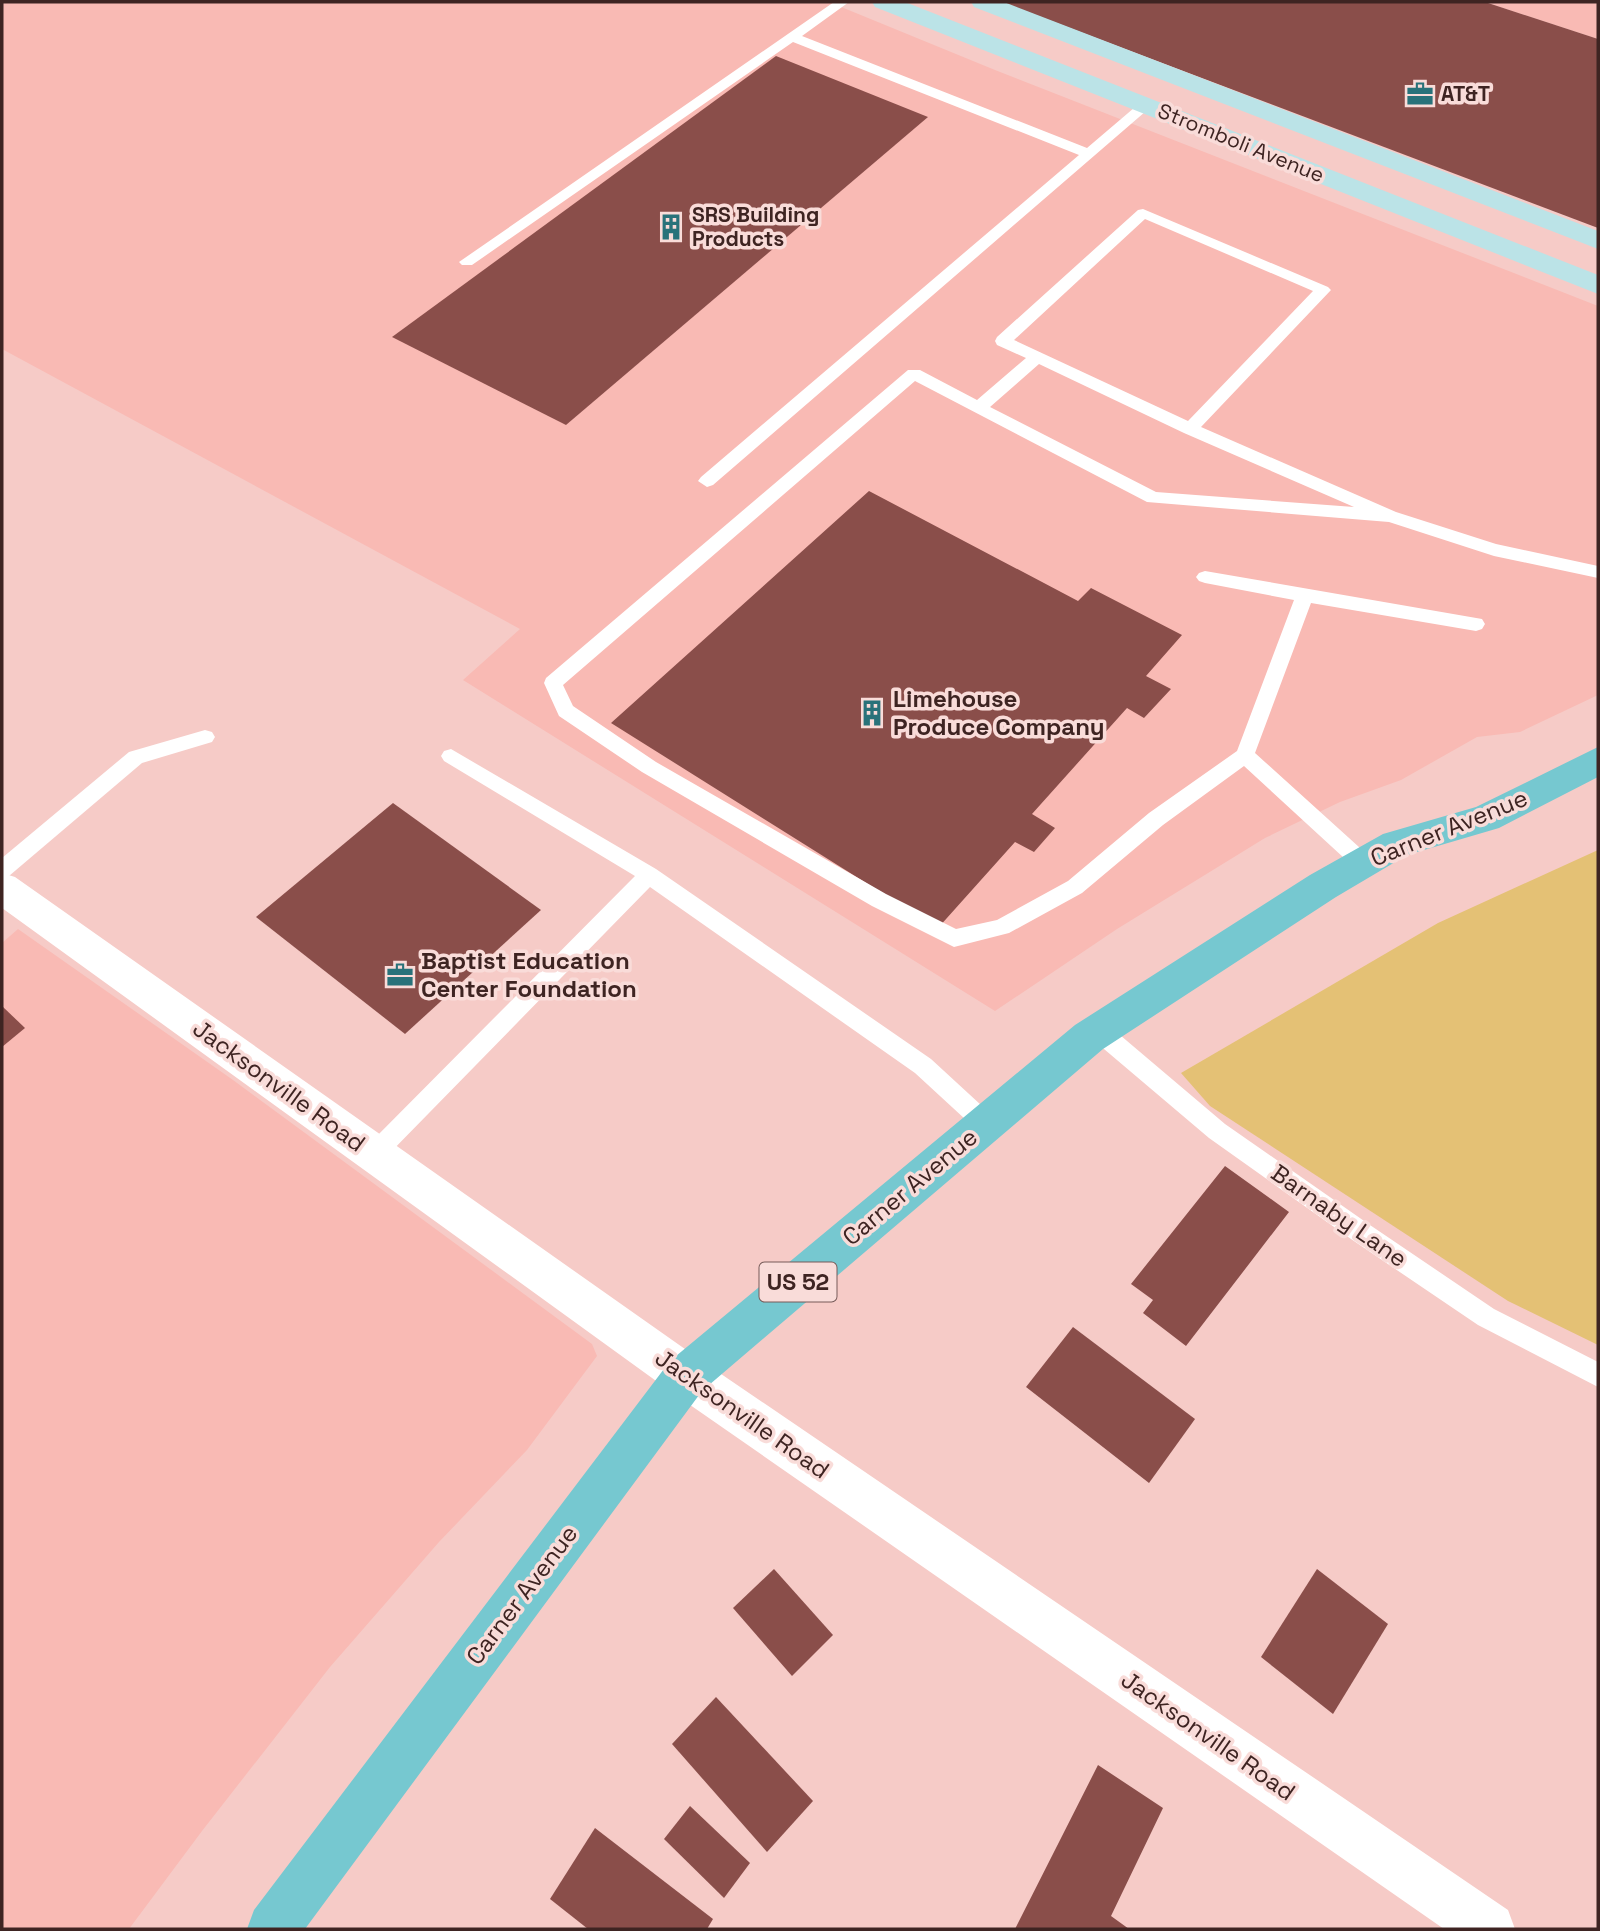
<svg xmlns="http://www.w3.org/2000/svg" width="1600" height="1931" font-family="'Space Grotesk',sans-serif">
<rect width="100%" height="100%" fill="#f6cbc7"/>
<!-- built -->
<g fill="#f9bab4">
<path d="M2,2H829L995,70L1598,306V695L1520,732L1477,737L1401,780L1340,802L1265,838L1117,929L995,1011L463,680L520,629L2,349Z"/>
<path d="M1485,2H1598V39Z"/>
<path d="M18,929L233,1080L592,1344L597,1356L527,1450L439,1542L330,1667L202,1831L129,1929H2V943Z"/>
</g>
<!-- green -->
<path fill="#e4c175" d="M1598,850V1345L1508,1301L1210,1106L1181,1073L1438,923Z"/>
<!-- building -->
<g fill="#8a4e4a">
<path d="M1001,2H1485L1598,39V228Z"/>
<path d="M776,56L928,117L566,425L392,337Z"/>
<path d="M869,491L1078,601L1091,588L1182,635L1146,676L1171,689L1144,718L1127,708L1032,814L1055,828L1034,852L1015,842L938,928L611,723Z"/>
<path d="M393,803L541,910L405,1034L256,917Z"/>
<path d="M2,1006L25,1028L2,1047Z"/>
<path d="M1225,1166L1289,1212L1186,1346L1143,1313L1153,1300L1131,1284Z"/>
<path d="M1073,1327L1195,1419L1149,1483L1026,1387Z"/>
<path d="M774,1569L833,1635L792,1676L733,1608Z"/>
<path d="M1317,1569L1388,1624L1333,1714L1261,1657Z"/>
<path d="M716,1697L813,1801L767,1852L672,1744Z"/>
<path d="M1098,1765L1163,1808L1111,1916L1129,1929H1015Z"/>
<path d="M690,1806L750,1863L724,1898L664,1839Z"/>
<path d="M595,1828L713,1919L707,1929H588L550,1899Z"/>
</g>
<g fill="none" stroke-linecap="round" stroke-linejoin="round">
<!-- lane -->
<g fill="#fff" fill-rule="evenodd">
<path d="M834,2H849L802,36L1087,148L1141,102H1151L1153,105L713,485L707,487L698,481L701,477L1079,155L793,42L472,265H462L459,262Z"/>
<path d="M1143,209L1328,287L1331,290L1201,427L1396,512L1496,544L1598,566V578L1494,556L1389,522L1147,502L915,381L563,685L573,706L656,762L886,894L956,929L997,920L1068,881L1149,813L1237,751L1294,600L1205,583L1199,581L1196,577L1199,573L1205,571L1482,619L1485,624L1482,629L1476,631L1311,603L1255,753L1370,857L1373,863L1370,869L1363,871L1356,869L1244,766L1163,825L1082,893L1009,933L954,947L872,906L642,772L559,716L544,683L546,678L908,370H920L977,400L1026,358L997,345L995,341L997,337L1138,210ZM1145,219L1313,291L1188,421L1014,340ZM1039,364L1184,433L1354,507L1156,492L990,407Z"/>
<path d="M205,730L212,732L215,737L212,742L142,763L9,876L2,878V858L129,752Z"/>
<path d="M451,749L656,869L931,1059L994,1117L997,1124L994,1131L986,1134L978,1131L915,1073L650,887L382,1161L374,1164L366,1161L363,1154L366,1147L635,876L444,761L441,756L444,751Z"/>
<path d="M1099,1022L1107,1024L1225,1124L1367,1223L1494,1309L1598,1362V1387L1478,1325L1351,1239L1209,1138L1091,1038L1088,1031L1091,1024Z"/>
</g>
<!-- street -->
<path fill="#fff" fill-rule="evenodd" d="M2,873L15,877L702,1361L1508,1910L1515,1929H1444L670,1391L2,908Z"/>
<!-- secondary -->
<g fill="#bbe3e7" fill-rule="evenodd">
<path d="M872,2H905L1598,275V294L875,7Z"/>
<path d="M971,2H1004L1598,231V249L974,7Z"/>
</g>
<!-- primary -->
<path fill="#76c8d0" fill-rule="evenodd" d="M1598,747V777L1499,828L1407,855L1336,897L1103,1049L702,1391L305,1929H247L254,1910L670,1361L1075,1025L1310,875L1383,834L1476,807Z"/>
</g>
<!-- icons -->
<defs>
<g id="office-bare" transform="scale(2.1)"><path d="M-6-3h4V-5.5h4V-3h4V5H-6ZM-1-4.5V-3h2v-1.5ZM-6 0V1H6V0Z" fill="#29727a" stroke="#f9dcd9" stroke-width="2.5" paint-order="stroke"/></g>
<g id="building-bare" transform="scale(2.1)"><path d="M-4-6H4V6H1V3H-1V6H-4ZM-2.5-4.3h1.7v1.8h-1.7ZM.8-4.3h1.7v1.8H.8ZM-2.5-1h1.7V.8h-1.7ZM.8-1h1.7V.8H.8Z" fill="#29727a" stroke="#f9dcd9" stroke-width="2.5" paint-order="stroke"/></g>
</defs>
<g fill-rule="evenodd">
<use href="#office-bare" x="1420" y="94"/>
<use href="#building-bare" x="671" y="227"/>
<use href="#building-bare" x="872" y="713"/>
<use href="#office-bare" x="400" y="975"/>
</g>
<g text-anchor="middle" stroke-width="7" stroke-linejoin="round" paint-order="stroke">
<!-- far-poi labels -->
<g font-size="21" font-weight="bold" fill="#3e2422" stroke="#f9dcd9" text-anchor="start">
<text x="1441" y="101">AT&amp;T</text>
<text x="692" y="222">SRS Building<tspan x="692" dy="24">Products</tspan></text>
</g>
<!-- far-street labels -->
<g font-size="21" fill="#3e2422" stroke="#f9dcd9">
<text transform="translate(1241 143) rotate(22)" y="7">Stromboli Avenue</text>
</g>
<!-- shield labels -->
<rect fill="#f9dcd9" stroke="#765b59" stroke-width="2" x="759.5" y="1262.5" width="77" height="39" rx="5"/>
<g font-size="23" font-weight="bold" fill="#3e2422">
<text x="798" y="1290">US 52</text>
</g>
<!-- poi labels -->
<g font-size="24" font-weight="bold" fill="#3e2422" stroke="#f9dcd9" text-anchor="start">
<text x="893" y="707">Limehouse<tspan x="893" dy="28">Produce Company</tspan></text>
<text x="421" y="969">Baptist Education<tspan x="421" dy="28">Center Foundation</tspan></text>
</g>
<!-- street labels -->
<g font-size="24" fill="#3e2422" stroke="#f9dcd9">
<text transform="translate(1449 828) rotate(-22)" y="8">Carner Avenue</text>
<text transform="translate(279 1086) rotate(36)" y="8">Jacksonville Road</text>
<text transform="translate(910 1187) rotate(-40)" y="8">Carner Avenue</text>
<text transform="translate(1339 1216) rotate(35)" y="8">Barnaby Lane</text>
<text transform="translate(742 1414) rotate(35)" y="8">Jacksonville Road</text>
<text transform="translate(522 1595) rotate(-53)" y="8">Carner Avenue</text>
<text transform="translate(1208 1736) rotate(35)" y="8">Jacksonville Road</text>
</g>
</g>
<!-- border -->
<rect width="1600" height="1931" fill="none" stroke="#3e2422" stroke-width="7"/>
</svg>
